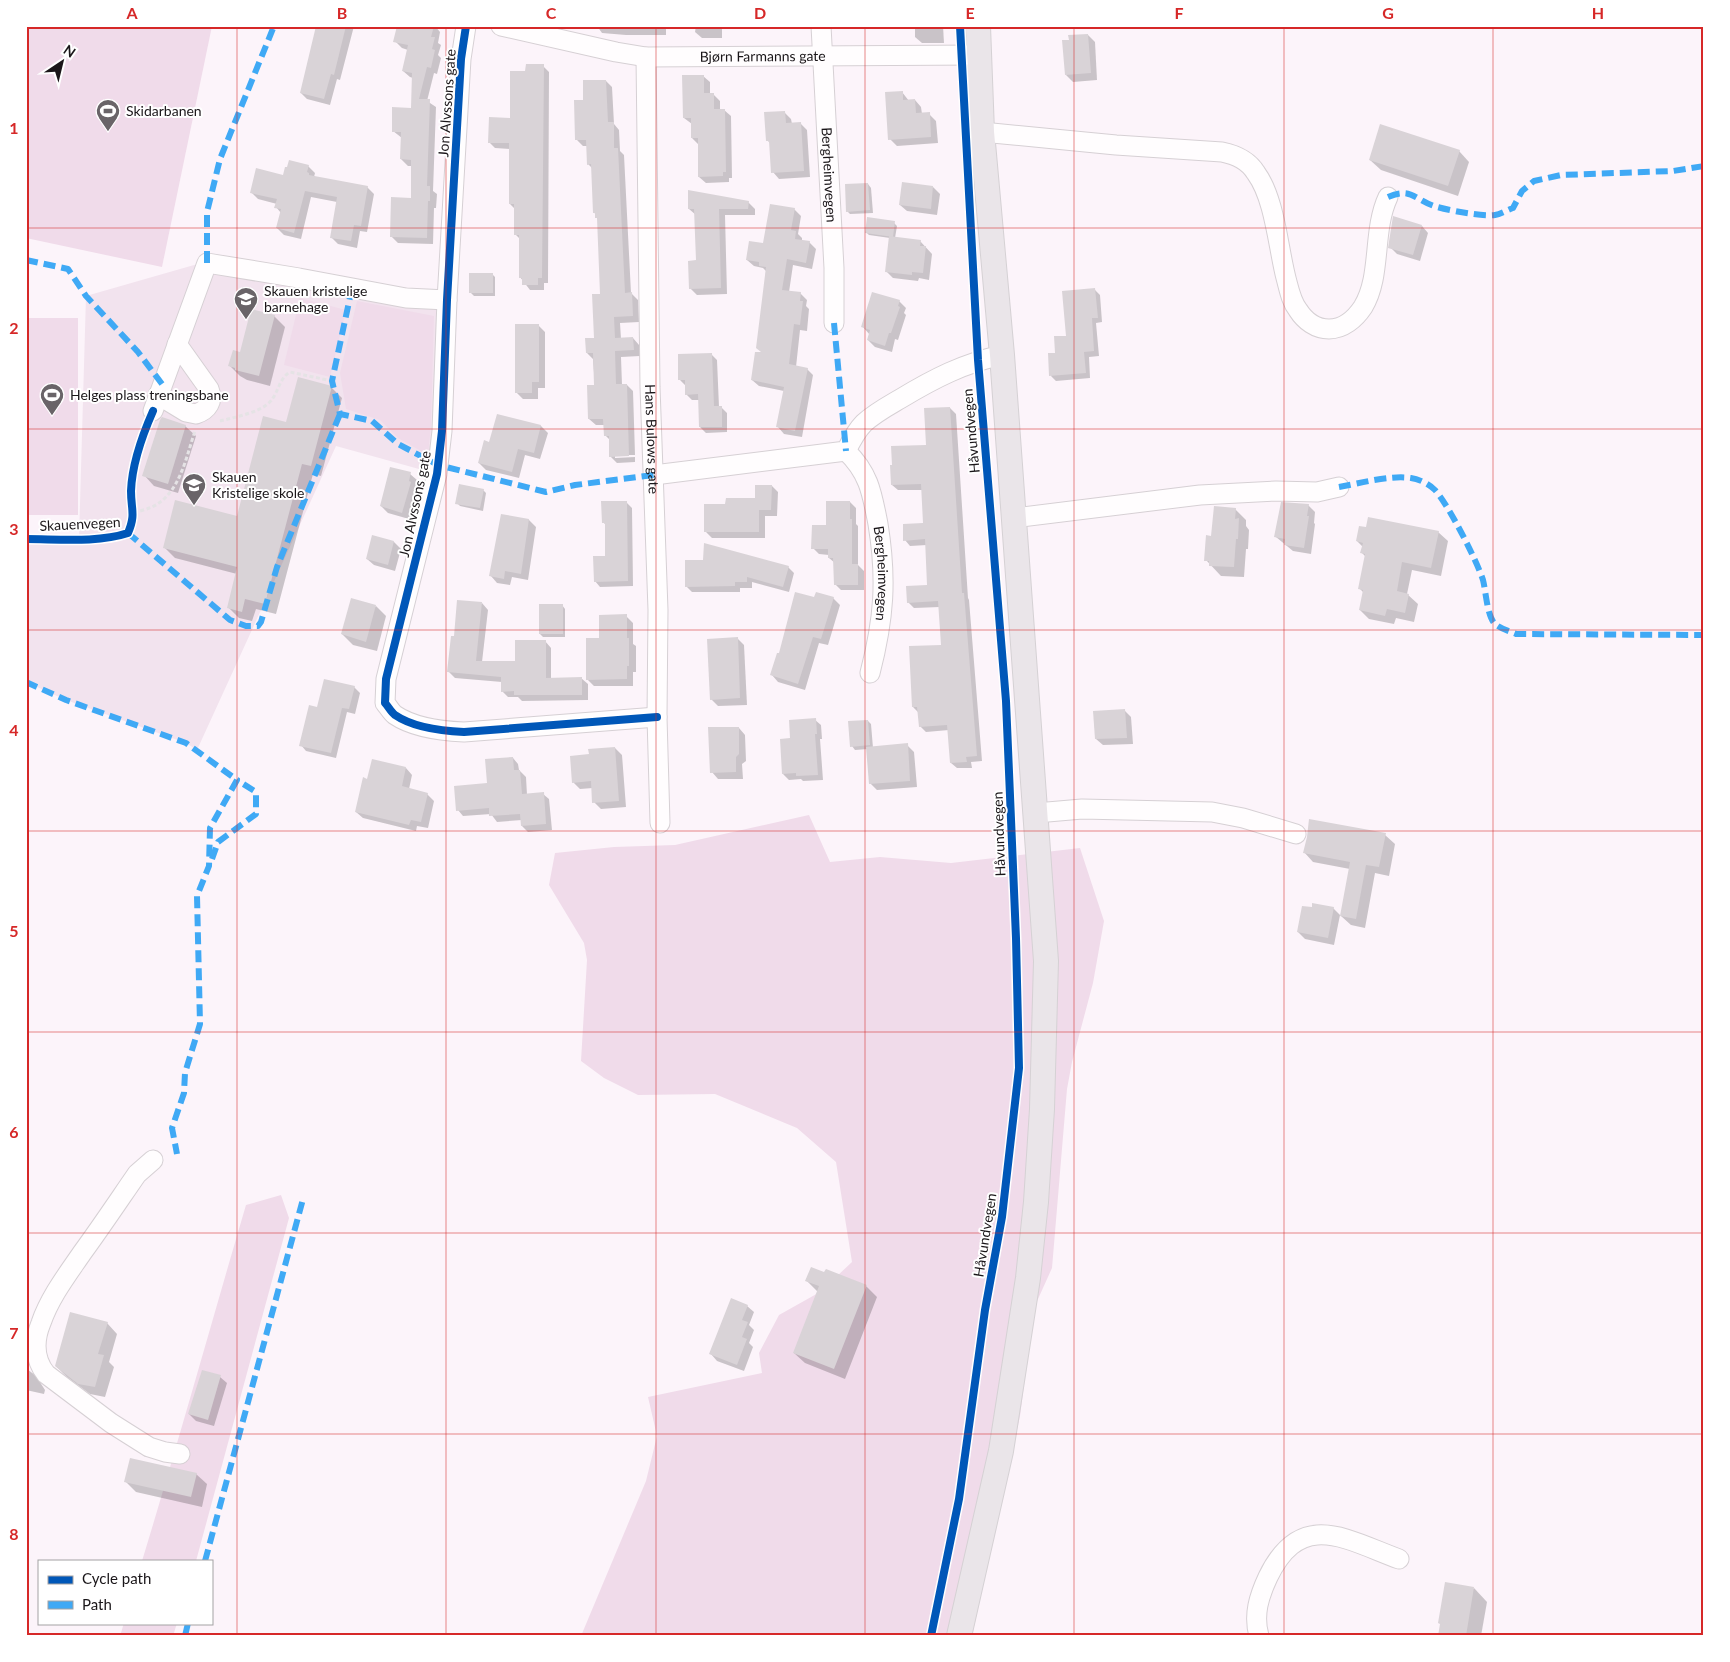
<svg xmlns="http://www.w3.org/2000/svg" width="1730" height="1662" font-family="Lato,sans-serif">
<rect width="100%" height="100%" fill="#fcf4fa"/>
<!-- built -->
<path fill="#f2e3ee" d="M194,265L302,286L437,309V474L336,446L197,750L186,743L66,700L26,682V539H79L86,296Z"/>
<!-- green -->
<g fill="#f0dbea">
<path d="M26,26H212L162,267L26,238Z"/>
<path d="M300,298L346,310L330,377L284,365Z"/>
<path d="M357,301L434,316L431,425L428,455L398,438L380,420L346,409L340,373Z"/>
<rect x="26" y="318" width="52" height="197"/>
<path d="M809,815L830,862L880,857L951,863L1080,848L1104,921L1093,983L1072,1062L1067,1089L1052,1268L1034,1308L1020,1416L972,1636H581L646,1481L657,1436L648,1397L762,1373L759,1353L779,1315L820,1292L852,1262L836,1162L797,1128L715,1094L638,1095L604,1078L581,1061L587,960L584,943L549,885L555,853L614,847L675,845Z"/>
<path d="M281,1195L289,1218L196,1561H142C178,1443 211,1324 246,1205Z"/>
<path d="M124,1623H177L173,1636H120Z"/>
</g>
<!-- shadow -->
<g fill="#0003">
<path d="M309,26H354L340,80L337,79L330,105L307,99L301,93L317,29Z"/>
<path d="M398,26H435L440,32L438,43L441,45L438,55L441,58L437,74L434,73L427,101L436,107L433,191L437,194L436,208H434L433,244L398,243L391,236L412,199L413,166H408L401,159L402,138L393,131L412,109L413,78L410,77L403,71L408,50L402,48L395,41Z"/>
<path d="M597,26H666V35H626L602,33Z"/>
<path d="M696,26H722V38H702L695,32Z"/>
<path d="M915,26H943L944,43H922L915,37Z"/>
<path d="M1088,35L1095,42L1097,80L1073,82L1066,75Z"/>
<path d="M543,66L549,72L548,283H544V290H530L520,277V239L516,235V210L510,204V149L495,148L489,142L511,119L527,73Z"/>
<path d="M703,76L710,82V95L713,94L720,101V110H724L731,116L732,178H729V182L706,183L699,177V145L692,138V124L684,118Z"/>
<path d="M606,81L612,87L614,124L619,130L620,151L624,155L631,293L638,300L639,322L620,323L621,339L633,338L639,345L640,356L621,357L622,385H627L633,391L635,455H615V458L635,457V462L617,463L610,456V440L605,435V425H596L589,419L595,386L593,359L587,353L595,339L601,295L598,219L594,212L592,168L588,164L587,146H583L577,140L585,101Z"/>
<path d="M902,92L909,101L915,100L921,107L922,114H929L936,121L938,143L897,146L890,139Z"/>
<path d="M784,112L791,119L792,124L800,123L807,130L810,177L779,179L773,172L771,144L768,141Z"/>
<path d="M1459,151L1469,162L1458,196L1381,170L1370,160Z"/>
<path d="M308,166L315,173L314,177L367,187L374,194L367,232L360,231L357,248L338,244L331,237L337,202L311,197L301,239L284,235L277,228L281,213L276,207L277,204L258,199L251,192Z"/>
<path d="M868,184L871,188L873,213L850,214L847,211Z"/>
<path d="M933,187L940,194L937,215L907,211L900,205Z"/>
<path d="M748,202L755,209V215H725L727,294L697,295L690,288L697,262L696,215L689,209Z"/>
<path d="M794,209L801,216L798,234L802,238V241L809,242L816,249L812,269L793,265L789,292L800,293L807,300L806,306L809,309L807,331L800,330L796,367L807,369L813,375L802,437L784,434L778,427L784,391L759,386L752,380L762,353L766,271L763,268L754,266L747,260L764,244Z"/>
<path d="M894,223L897,226L895,238L920,241L932,254L929,280L919,278L918,281L893,278L886,271L890,238L869,235L866,232Z"/>
<path d="M1422,226L1428,233L1420,261L1397,254L1390,247Z"/>
<path d="M492,274L495,277V296H474L471,293Z"/>
<path d="M1095,290L1100,295L1102,322L1096,323L1099,356L1089,357L1090,378L1056,381L1051,376L1057,354Z"/>
<path d="M899,301L906,308L904,313L906,315L898,340L895,339L892,352L875,347L868,340L870,335L863,327Z"/>
<path d="M274,316L285,327L270,386L247,380L240,376L230,366Z"/>
<path d="M538,325L545,332V388H538V399H523L516,392Z"/>
<path d="M711,354L717,360L719,407H721L727,413V432L706,433L700,427V400H692L686,394V386L680,380Z"/>
<path d="M331,387L342,398L321,476L313,474L276,614L256,609L252,621L239,618L228,607L237,574L175,558L164,547L238,517L287,424Z"/>
<path d="M950,408L956,414L968,598L969,600L982,761L971,762L972,768H957L951,763L949,730L926,732L920,726L919,713L913,707L942,646L940,607L914,608L908,602L929,587L927,545L910,546L905,540L924,525L923,490H898L892,485L927,446Z"/>
<path d="M498,416L541,426L548,433L540,459L525,455L519,478L486,470L479,463L490,443Z"/>
<path d="M185,426L196,436L178,493L154,486L144,475Z"/>
<path d="M410,474L417,480L415,488L417,490L409,519L388,513L381,506Z"/>
<path d="M772,486L778,492L777,516H765V538H712L706,532L727,505L756,499Z"/>
<path d="M483,490L486,493L483,511L460,506L457,503Z"/>
<path d="M626,502L632,508L633,586L600,587L595,581L607,558L606,525L603,522Z"/>
<path d="M850,502L856,508V524L858,526V565L864,571V590H841L835,584V563L829,558V555L819,554L813,548L828,526Z"/>
<path d="M1308,505L1315,512L1314,523L1315,524L1311,554L1293,551L1276,537Z"/>
<path d="M1235,509L1246,520V526L1249,530L1248,549H1246L1244,577L1221,576L1206,560L1212,537Z"/>
<path d="M502,515L529,520L536,527L528,580L512,577L510,585L497,583L491,576Z"/>
<path d="M1438,532L1448,541L1441,576L1412,570L1407,594L1418,604L1414,622L1396,618L1394,624L1369,619L1360,610L1364,593L1360,589L1366,557L1362,553L1363,547L1357,541Z"/>
<path d="M373,536L394,542L401,549L395,571L374,565L367,559Z"/>
<path d="M788,567L794,573L789,592L752,582V588H740V592H692L686,586Z"/>
<path d="M833,598L840,605L828,645L819,643L805,690L778,682L772,675L780,655Z"/>
<path d="M482,603L488,610L482,662H516L545,641L551,648V679L581,678L588,684V700L522,701L518,697H508L502,691V682L455,678L449,672L455,638Z"/>
<path d="M562,605L565,609V637H543L540,634Z"/>
<path d="M376,606L386,616L377,651L353,645L342,634Z"/>
<path d="M626,616L633,623V644L636,646V672H633V686H594L587,679L600,640Z"/>
<path d="M737,638L744,645L747,705L718,706L711,699Z"/>
<path d="M354,687L360,693L355,714L347,712L336,758L306,751L301,745L318,708Z"/>
<path d="M1124,710L1131,717L1133,744L1103,745L1096,739Z"/>
<path d="M815,720L821,725L822,739H820L823,780L803,781L801,779L789,780L783,774L792,739Z"/>
<path d="M868,721L871,724L873,748L907,745L914,752L917,787L877,790L870,783L868,749L855,750L852,746Z"/>
<path d="M739,728L745,735L746,761L742,764L743,779H718L712,772Z"/>
<path d="M615,748L622,755L626,807L601,809L594,802L593,788L580,789L573,782L590,756Z"/>
<path d="M513,758L518,764L519,770L526,777L527,795L543,794L549,799L552,830L528,832L522,826V820L497,822L491,814L463,816L458,810L488,784Z"/>
<path d="M406,768L412,775L409,789L427,794L434,801L428,828L417,826L416,831L363,818L356,812L368,780Z"/>
<path d="M1385,835L1395,844L1389,876L1375,873L1365,928L1351,925L1341,916L1350,869L1313,862L1304,852Z"/>
<path d="M1333,908L1340,915L1334,945L1305,939L1298,932Z"/>
<path d="M825,1274L866,1286L877,1297L845,1379L805,1363L794,1353L818,1292L807,1281Z"/>
<path d="M747,1306L754,1312L749,1325L754,1330L749,1343L753,1347L744,1371L717,1361L711,1354Z"/>
<path d="M107,1323L117,1334L109,1362L114,1367L105,1397L90,1394L67,1377L56,1366Z"/>
<path d="M26,1359L29,1362L27,1369L36,1376L45,1390L44,1394L26,1390Z"/>
<path d="M220,1377L227,1383L214,1426L196,1421L189,1414Z"/>
<path d="M196,1474L207,1484L202,1507L136,1492L126,1482Z"/>
<path d="M1474,1588L1487,1602L1481,1636H1438Z"/>
</g>
<!-- building -->
<g fill="#d9d3d7">
<path d="M316,26H346L334,75L331,74L324,99L300,93Z"/>
<path d="M397,26H434L431,37H435L432,49L435,50L431,68L427,67L419,99H430L427,186H430V201H428L427,238L390,237L391,197L411,198V160L400,159L401,132H392V107L411,108L412,73L402,71L408,45L393,42Z"/>
<path d="M1088,34L1091,73L1065,75L1062,40H1069L1068,35Z"/>
<path d="M526,64H544L542,278H538V285H522V278H519V235H514V204H509V143H488L489,117L510,118V71H525Z"/>
<path d="M682,75H704V93H714V109H725L726,172H723V176L698,177V138H691V118H683Z"/>
<path d="M583,80H606L608,122H614V148H618L625,293L632,292L633,316L614,317L615,338L633,337L634,350L615,351L616,384H627L629,456L609,457V436H604L603,419H588L587,385H594L593,353H586L585,338H594L592,294H600L597,218H595V213H593L591,164L587,165L586,140H575L574,100H583Z"/>
<path d="M903,91V100L915,99L916,113L930,112L931,137L888,140L885,92Z"/>
<path d="M785,111L786,123L801,122L804,171L771,173L769,141H766L764,112Z"/>
<path d="M1380,124L1460,150L1448,186L1369,160Z"/>
<path d="M289,160L309,165L307,172L309,173V175L368,186L361,226L354,225L351,241L330,238L337,197L305,191L294,233L276,228L281,209L274,208L277,199L250,193L256,168L283,175L285,167H287Z"/>
<path d="M902,182L933,186L931,209L899,205Z"/>
<path d="M868,183L870,210L846,212L845,184Z"/>
<path d="M688,190L749,201L748,209H719L721,288L689,289L688,261L696,260L694,209H688Z"/>
<path d="M770,204L795,208L791,230L796,231L795,239L810,241L806,263L787,259L782,290L801,292L800,301H803L800,325L794,324L789,364L808,368L795,431L776,427L784,387L751,380L755,352H761L756,348L766,267L759,266V262L746,260L749,241L763,243Z"/>
<path d="M1393,216L1422,225L1413,255L1388,248Z"/>
<path d="M867,217L895,221L893,237L865,233Z"/>
<path d="M889,236L921,240L920,246H926L923,273L912,272V275L885,272Z"/>
<rect x="469" y="273" width="24" height="20"/>
<path d="M1095,288L1098,318H1092L1094,351L1084,352L1086,373L1049,376L1048,353H1055L1054,336H1066L1062,291Z"/>
<path d="M872,292L900,300L898,306L900,307L891,333H889L885,346L867,340L870,330L861,327Z"/>
<path d="M251,309L275,315L259,376L235,370V368L228,366L233,350L240,352Z"/>
<path d="M515,324H539V382H532V393H515Z"/>
<path d="M712,353L714,406H722V427H699L698,394L685,395V380H678V354Z"/>
<path d="M298,377L332,386L311,466L302,464L265,604L245,599L242,612L227,608L237,567L163,548L175,500L237,516L263,416L286,422Z"/>
<path d="M950,407L962,593H964L977,756L966,757L967,762L950,763L947,725L919,727L917,707H912L909,646L941,645L938,601L907,603L906,586L927,585L925,539L903,541V524L923,523L921,484L891,485L890,465H892L891,446L926,445L924,408Z"/>
<path d="M497,414L541,425L534,453L518,449L512,472L478,463L484,440L489,442Z"/>
<path d="M162,417L186,425L168,484L142,476L160,420Z"/>
<path d="M390,467L411,472L409,481L411,482L402,513L380,506Z"/>
<path d="M459,484L484,489L480,508L455,504Z"/>
<path d="M755,485H772L771,510H759V532H704V504H725L726,498H755Z"/>
<path d="M601,501H627L628,581L594,582L593,556H605V523H602Z"/>
<path d="M826,501H850V519H852V564H858V585H834L833,558H828V549H811L812,525H826Z"/>
<path d="M1281,502L1309,504L1307,516H1309L1304,548L1284,545L1285,539L1274,537Z"/>
<path d="M1214,506L1236,508L1235,519L1239,518L1238,539H1236L1234,567L1209,566V561H1204L1206,535L1211,536Z"/>
<path d="M501,514L529,519L521,574L505,571L504,579L489,576Z"/>
<path d="M1368,517L1439,531L1431,568L1402,562L1397,591L1409,594L1405,613L1387,609L1385,616L1359,610L1363,590L1358,589L1365,554L1360,553L1363,543L1356,541L1359,526L1366,527Z"/>
<path d="M372,535L394,541L388,565L366,559Z"/>
<path d="M704,543L789,566L783,587L747,577V582H735V586L685,587V560H703Z"/>
<path d="M795,592L814,597L816,592L834,597L821,639L813,637L798,684L770,675L777,653H779Z"/>
<path d="M351,598L376,605L366,642L341,634Z"/>
<path d="M457,600L482,602L476,661H515V640H546V678L582,677V695H514V691L501,692V677L447,672L451,636H454Z"/>
<rect x="539" y="604" width="24" height="30"/>
<path d="M627,614V638H629V666H627V679L586,680V638H599V615Z"/>
<path d="M738,637L740,698L710,700L707,639Z"/>
<path d="M324,679L355,686L349,709L342,708L331,753L299,746L309,705L317,707Z"/>
<path d="M1125,709L1127,738L1095,739L1093,711Z"/>
<path d="M816,718L817,734H815L818,775L796,776V773L782,774L780,739L790,738L789,720Z"/>
<path d="M868,720L870,745L850,747L848,721Z"/>
<path d="M708,727H739V754L736,757V772L710,773Z"/>
<path d="M908,743L910,781L869,784L866,747Z"/>
<path d="M615,747L619,801L592,803L591,781L572,783L570,756L589,754L588,749Z"/>
<path d="M513,757L514,770H520L522,794L544,792L546,824L521,826L520,814L489,816V808L456,811L454,786L487,783L485,759Z"/>
<path d="M372,759L406,767L402,786L428,793L421,822L411,820L409,825L355,812L363,777L367,779Z"/>
<path d="M1309,819L1386,833L1379,867L1366,865L1356,919L1340,916L1350,862L1303,853L1307,837Z"/>
<path d="M1312,903L1334,907L1328,938L1297,932L1302,906L1312,907Z"/>
<path d="M811,1267L824,1272L826,1269L867,1285L834,1369L793,1353L819,1286L805,1281Z"/>
<path d="M731,1298L748,1305L742,1320L748,1322L742,1337L747,1339L737,1365L709,1354Z"/>
<path d="M70,1312L108,1322L98,1354L104,1355L95,1387L78,1384L55,1366Z"/>
<path d="M202,1370L221,1375L208,1420L188,1414Z"/>
<path d="M130,1458L197,1473L191,1497L124,1482Z"/>
<path d="M1445,1582L1474,1587L1466,1636H1438L1440,1624L1438,1623Z"/>
</g>
<g fill="none" stroke-linecap="round" stroke-linejoin="round">
<!-- minor casing -->
<g stroke="#d6d0d4" stroke-width="21">
<g id="minor">
<path d="M466,26L461,59L447,300L442,431L437,474L386,679L385,703C388,706 391,712 395,715C414,728 441,731 464,732L657,717"/>
<path id="s1" d="M501,26L616,52L646,57L979,55"/>
<path id="s2" d="M821,26L834,268V323"/>
<path id="s3" d="M646,57L650,387L658,610L657,717L660,823"/>
<path d="M982,132L1116,145L1222,152C1236,155 1248,160 1256,173C1275,199 1278,247 1286,278C1289,289 1291,301 1298,310C1305,321 1316,329 1329,329C1343,329 1355,319 1363,307C1382,276 1372,231 1388,197"/>
<path d="M158,395L186,412L196,414C208,410 214,401 209,389L177,344"/>
<path d="M153,411L207,263L299,278L406,298L447,300"/>
<path id="s4" d="M846,451C869,473 872,493 878,524C887,579 884,619 870,673"/>
<path d="M654,475L846,451C851,441 856,431 864,423C875,413 888,406 900,399C933,379 964,363 1002,355"/>
<path d="M1014,518L1200,495L1276,491L1317,492L1339,487"/>
<path d="M1036,813L1082,809L1212,812L1243,818L1296,834"/>
<path d="M153,1160L137,1174C119,1200 101,1227 82,1253C67,1275 50,1297 41,1323C34,1340 34,1359 46,1374L111,1423L149,1447L165,1452L180,1454"/>
<path d="M1259,1636C1253,1615 1259,1596 1268,1577C1301,1509 1345,1539 1399,1559"/>
</g>
</g>
<!-- major casing -->
<g stroke="#d5d1d4" stroke-width="26">
<path id="major" d="M959,1636L1001,1451L1028,1278L1036,1202L1042,1109L1046,961L1002,355L982,132L978,26"/>
</g>
<!-- path -->
<g stroke="#e5e3e5" stroke-width="3" stroke-dasharray="4 2.5" stroke-linecap="butt">
<path d="M220,421C235,417 265,412 273,398C279,389 280,378 290,372L332,381"/>
<path d="M134,513C140,511 147,509 152,507C180,494 186,457 195,431"/>
<path d="M981,1346L990,1347"/>
</g>
<!-- minor -->
<use href="#minor" stroke="#fffdfe" stroke-width="19"/>
<!-- major -->
<use href="#major" stroke="#eae5e9" stroke-width="24"/>
<!-- quiet -->
<g stroke="#3fa9f5" stroke-width="6" stroke-dasharray="12 6" stroke-linecap="butt">
<path d="M1388,197C1411,187 1414,199 1434,206C1446,210 1484,217 1495,215C1501,214 1507,210 1513,208L1522,191L1534,181L1561,175L1673,171L1704,166"/>
<path d="M26,260L68,269L86,296L138,352L162,384"/>
<path d="M207,263V212L220,159L274,26"/>
<path d="M352,288L332,381L340,414L372,421L398,444L438,465L546,492L575,485L654,475"/>
<path d="M834,323L846,451"/>
<path d="M1339,487C1361,483 1390,475 1411,478C1419,479 1429,484 1435,490C1448,504 1477,561 1483,580C1486,592 1487,616 1495,624C1501,629 1509,631 1516,634L1704,635"/>
<path d="M128,533L230,620L246,626H258L261,622L277,567L340,414"/>
<path d="M26,682L66,700L186,743L237,780L210,828L209,866L197,896L200,1024L185,1073L184,1093L172,1128L177,1154"/>
<path d="M212,859L218,842L256,814V792L237,780"/>
<path d="M205,1561L303,1199"/>
<path d="M185,1636L188,1623"/>
</g>
<!-- cycleway casing -->
<g stroke="#fff" stroke-width="11">
<g id="cycleway">
<path d="M466,26L461,59L447,300L442,431L437,474L386,679L385,703C388,706 391,712 395,715C414,728 441,731 464,732L657,717"/>
<path d="M26,539C58,539 98,543 128,533C136,514 131,510 131,491C132,463 142,436 153,411"/>
<path d="M931,1636L959,1499L985,1310L1002,1217L1019,1068L1016,938L1006,701L978,360L960,26"/>
</g>
</g>
<!-- cycleway -->
<use href="#cycleway" stroke="#0057b8" stroke-width="8"/>
</g>
<!-- grid -->
<path fill="none" stroke="#d62828" stroke-width="1" stroke-opacity="0.55" d="M237,26V1636M446,26V1636M656,26V1636M865,26V1636M1074,26V1636M1284,26V1636M1493,26V1636M26,228H1704M26,429H1704M26,630H1704M26,831H1704M26,1032H1704M26,1233H1704M26,1434H1704"/>
<!-- icons -->
<defs>
<g id="stadium-pin" transform="scale(1.25)"><path d="M0 17L-7.5 6A9.5 9.5 0 1 1 7.5 6Z" fill="#696468" stroke="#fff"/><path d="M0-5a6.5 5 0 1 0 0 10a6.5 5 0 1 0 0-10ZM-3.5-1.8h7v3.6h-7Z" fill="#fff"/></g>
<g id="school-pin" transform="scale(1.25)"><path d="M0 17L-7.5 6A9.5 9.5 0 1 1 7.5 6Z" fill="#696468" stroke="#fff"/><path d="M0-5L7-2L0 1L-7-2ZM-4 1L0 2.5L4 1V4Q0 6-4 4Z" fill="#fff"/></g>
</defs>
<g fill-rule="evenodd">
<use href="#stadium-pin" x="108" y="111"/>
<use href="#school-pin" x="246" y="299"/>
<use href="#stadium-pin" x="52" y="395"/>
<use href="#school-pin" x="194" y="485"/>
</g>
<g text-anchor="middle" stroke-width="4" stroke-linejoin="round" paint-order="stroke">
<!-- street labels -->
<g font-size="14" fill="#1a1619" stroke="#fff">
<text dy="5" stroke="none"><textPath href="#s1" startOffset="265">Bjørn Farmanns gate</textPath></text>
<text transform="translate(447 103) rotate(-86)" y="5">Jon Alvssons gate</text>
<text dy="5" stroke="none"><textPath href="#s2" startOffset="149">Bergheimvegen</textPath></text>
<text transform="translate(971 431) rotate(-95)" y="5">Håvundvegen</text>
<text dy="5" stroke="none"><textPath href="#s3" startOffset="382">Hans Bulows gate</textPath></text>
<text transform="translate(415 504) rotate(-78)" y="5">Jon Alvssons gate</text>
<text transform="translate(80 524) rotate(-3)" y="5">Skauenvegen</text>
<text dy="5" stroke="none"><textPath href="#s4" startOffset="131">Bergheimvegen</textPath></text>
<text transform="translate(999 834) rotate(-92)" y="5">Håvundvegen</text>
<text transform="translate(985 1235) rotate(-81)" y="5">Håvundvegen</text>
</g>
<!-- poi labels -->
<g font-size="14" fill="#1a1619" stroke="#fff" text-anchor="start">
<text x="126" y="116">Skidarbanen</text>
<text x="264" y="296">Skauen kristelige<tspan x="264" dy="16">barnehage</tspan></text>
<text x="70" y="400">Helges plass treningsbane</text>
<text x="212" y="482">Skauen<tspan x="212" dy="16">Kristelige skole</tspan></text>
</g>
</g>
<!-- border -->
<rect width="1730" height="1662" fill="none" stroke="#ffffff" stroke-width="55"/>
<!-- legend -->
<rect x="38" y="1560" width="175" height="65" fill="#ffffff" stroke="#a3a2a3"/>
<rect x="48" y="1576" width="25" height="8" fill="#0057b8" stroke="#a3a2a3"/>
<text x="82" y="1584" font-size="15" fill="#1a1619">Cycle path</text>
<rect x="48" y="1601" width="25" height="8" fill="#3fa9f5" stroke="#a3a2a3"/>
<text x="82" y="1610" font-size="15" fill="#1a1619">Path</text>
<!-- north arrow -->
<g transform="translate(62 62) rotate(35)" stroke="#ffffff" stroke-width="4" paint-order="stroke">
<path d="M0-4L9 19L0 12L-9 19Z" fill="#1a1619"/>
<text y="-8" font-size="14" font-weight="bold" text-anchor="middle" fill="#1a1619">N</text>
</g>
<rect x="28" y="28" width="1674" height="1606" fill="none" stroke="#d62828" stroke-width="2"/>
<g font-size="16" text-anchor="middle" font-weight="bold" fill="#d62828">
<text x="132" y="19">A</text>
<text x="342" y="19">B</text>
<text x="551" y="19">C</text>
<text x="760" y="19">D</text>
<text x="970" y="19">E</text>
<text x="1179" y="19">F</text>
<text x="1388" y="19">G</text>
<text x="1598" y="19">H</text>
<text x="14" y="134">1</text>
<text x="14" y="334">2</text>
<text x="14" y="535">3</text>
<text x="14" y="736">4</text>
<text x="14" y="937">5</text>
<text x="14" y="1138">6</text>
<text x="14" y="1339">7</text>
<text x="14" y="1540">8</text>
</g>
</svg>
